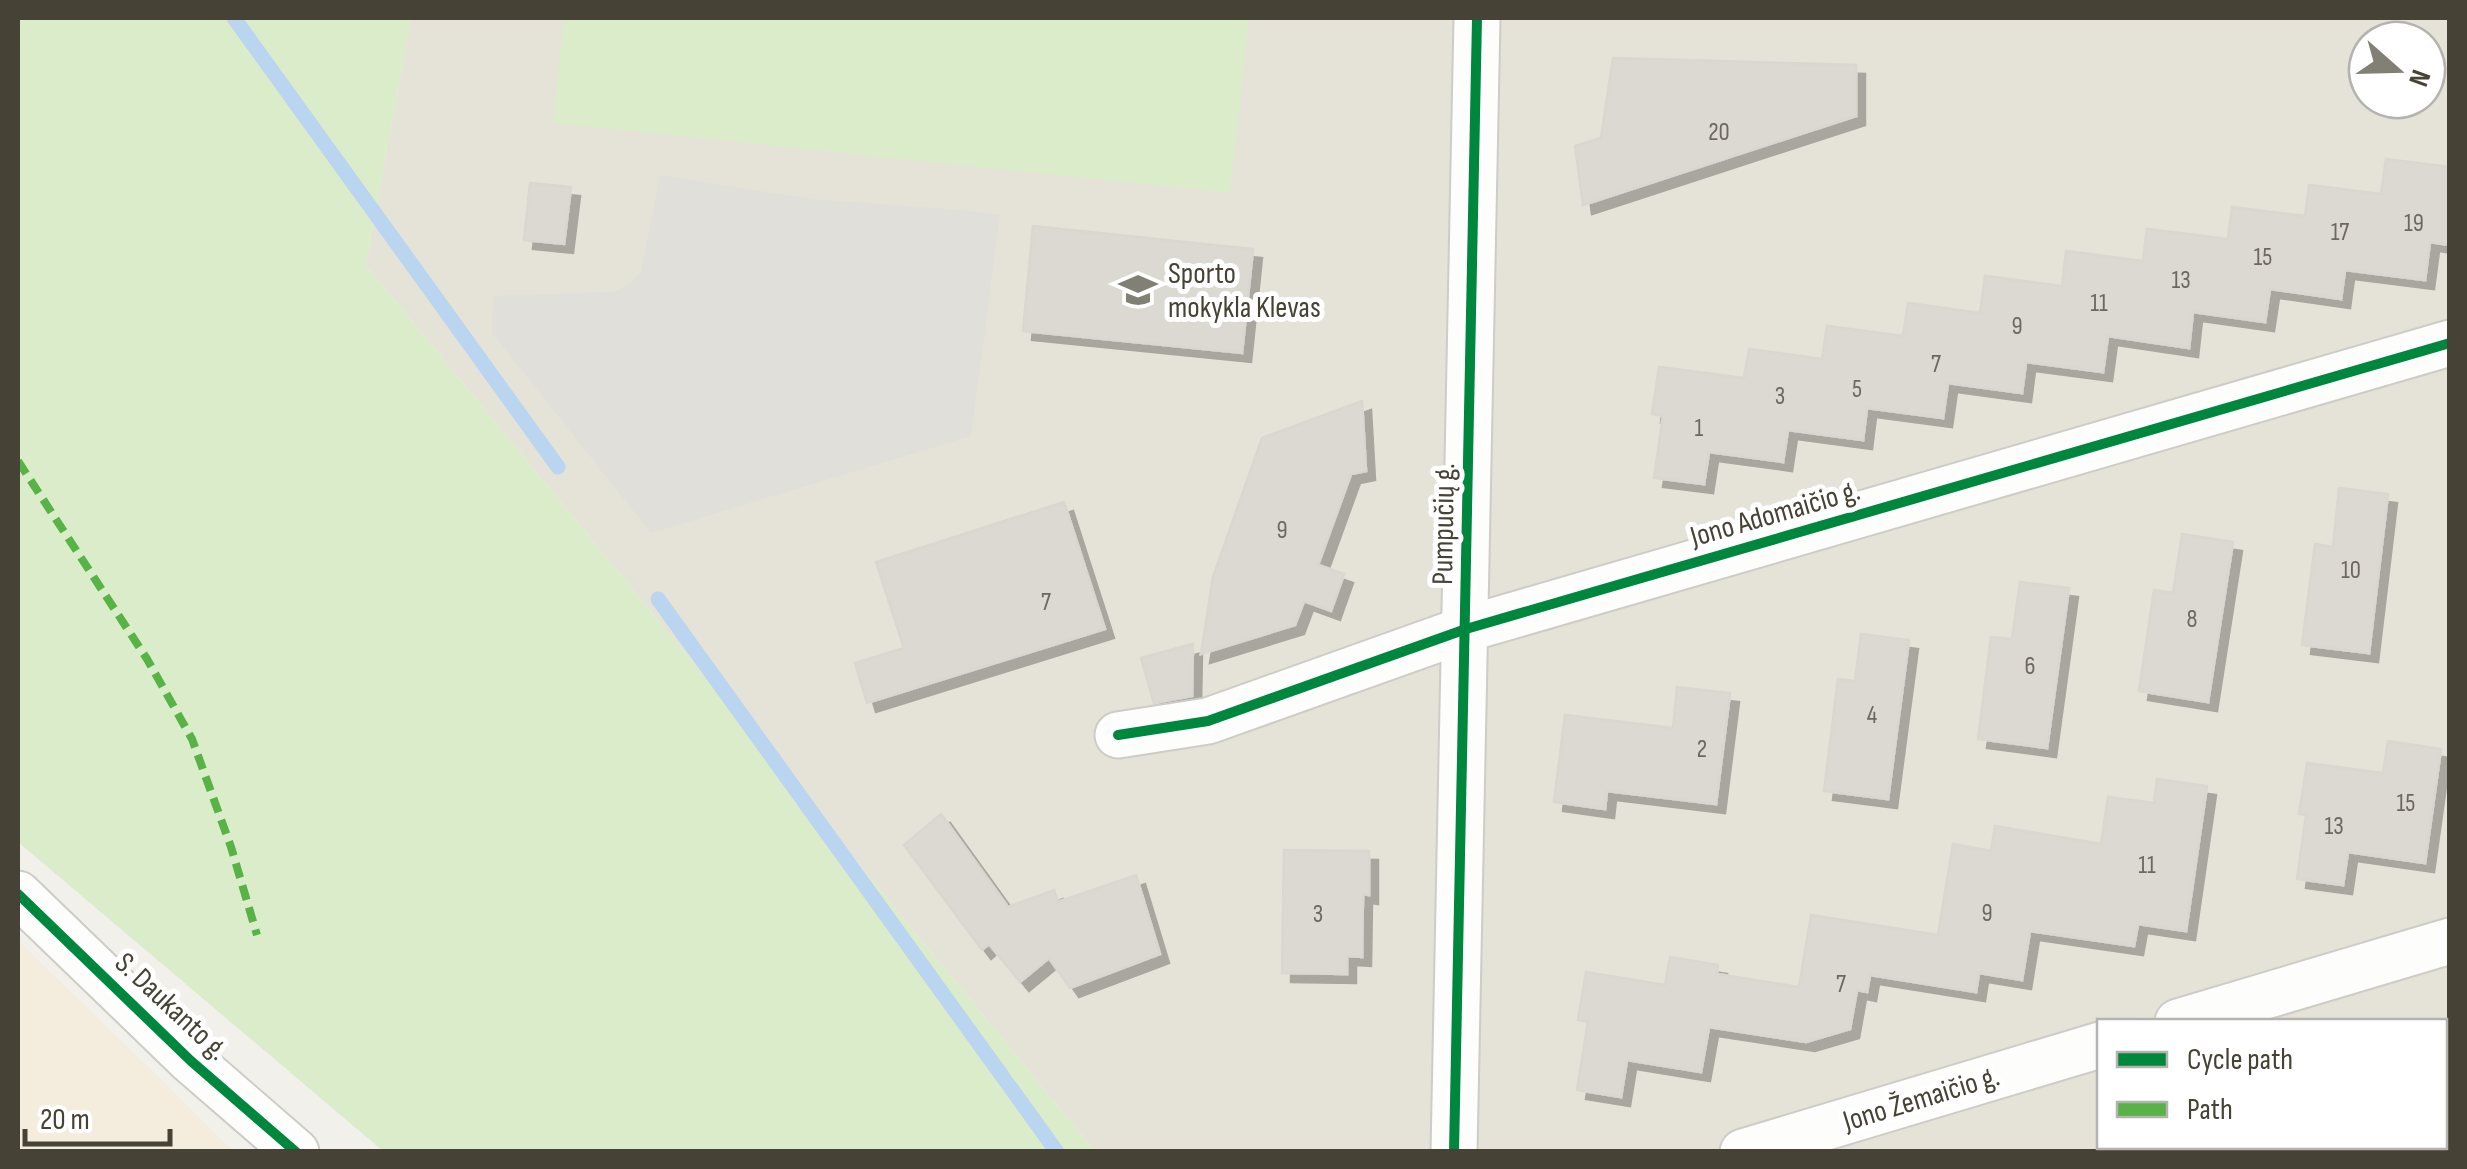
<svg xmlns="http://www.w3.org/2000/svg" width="2467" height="1169" font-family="'Sofia Sans Condensed',sans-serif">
<defs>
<filter id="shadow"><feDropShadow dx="9" dy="9" stdDeviation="0" flood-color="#0004"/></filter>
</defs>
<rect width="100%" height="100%" fill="#f1f0ea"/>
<!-- residential -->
<path fill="#e5e2d7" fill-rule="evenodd" d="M411,18H2449V1151H1095L366,265ZM2367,40H2427V100H2367ZM2100,1022H2444V1146H2100Z"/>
<!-- commercial -->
<path fill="#f4eddd" d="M18,941L170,1088L233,1151H18Z"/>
<!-- green -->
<g fill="#dbecca">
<path d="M18,18H411L366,265L1095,1151H383L18,842Z"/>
<path d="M564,18H1249L1230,193L553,123Z"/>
</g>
<!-- parking -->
<path fill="#e0dfda" d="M660,175L811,199L961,210L1000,215L971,436L651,533L492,333L493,296L613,292L628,285L641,272Z"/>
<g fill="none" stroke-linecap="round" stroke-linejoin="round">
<!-- stream -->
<g stroke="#bad5ef" stroke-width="15">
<path d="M234,18L558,467"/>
<path d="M658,599L1057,1152"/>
</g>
</g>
<!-- building -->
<g fill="#dbd9d2" stroke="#d9d7d0" stroke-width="2.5" filter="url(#shadow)">
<path d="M1613,58L1856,65V116L1583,205L1575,146L1601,138Z"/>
<path d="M2386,159L2450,167V245L2430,242L2425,280L2345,270L2341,299L2270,289L2265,322L2193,312L2189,348L2108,336L2103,372L2026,362L2022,393L1948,383L1943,418L1867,408L1863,440L1788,430L1783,462L1709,452L1704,484L1654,478L1663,416L1652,414L1659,367L1744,378L1749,349L1822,359L1827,326L1903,336L1908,303L1980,313L1985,276L2062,286L2066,251L2143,261L2147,229L2228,239L2232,207L2305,216L2309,185L2381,194Z"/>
<path d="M530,183L571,187L564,244L524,240Z"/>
<path d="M1033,226L1253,249L1242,353L1023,331Z"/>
<path d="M1362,401L1366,471L1351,474L1318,565L1344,574L1331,611L1304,601L1295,625L1201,654L1213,577L1262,438Z"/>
<path d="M2339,488L2388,494L2369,653L2302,645L2315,544L2333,547Z"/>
<path d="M1064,502L1105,629L867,703L855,663L904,648L876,562Z"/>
<path d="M2182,534L2233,542L2208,702L2139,691L2154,590L2173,593Z"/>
<path d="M2020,582L2069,588L2047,748L1978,739L1991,637L2012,639Z"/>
<path d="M1861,634L1909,640L1888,799L1824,791L1838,679L1855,681Z"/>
<path d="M1193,644L1192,696L1154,703L1141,658Z"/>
<path d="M1677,687L1730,693L1716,804L1607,791L1605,809L1554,802L1565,715L1673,728Z"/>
<path d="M2388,741L2441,749L2425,863L2348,852L2343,885L2297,879L2306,815L2299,814L2307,763L2383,773Z"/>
<path d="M2157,779L2207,786L2186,931L2138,924L2134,946L2030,931L2022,980L1979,973L1976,992L1870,975L1867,992L1857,990L1850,1029L1806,1042L1709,1027L1701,1072L1627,1060L1621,1097L1577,1090L1588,1022L1578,1020L1586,972L1665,985L1670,957L1718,965L1717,974L1799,987L1811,915L1938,935L1953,844L1991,851L1995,826L2101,844L2108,797L2154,803Z"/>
<path d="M941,814L1008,907L1054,890L1058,902L1136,875L1160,954L1070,988L1049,958L1020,982L989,944L982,950L904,845Z"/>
<path d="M1284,850L1369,851V895L1363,894L1362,957L1347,956V974L1282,973Z"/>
</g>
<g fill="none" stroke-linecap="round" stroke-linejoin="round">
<!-- minor casing -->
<g stroke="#cdccc6" stroke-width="49">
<g id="minor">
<path d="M1118,735L1208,721L1466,629L2450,343"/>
<path d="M18,894L191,1061L296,1152"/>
<path d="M2178,1022L2450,941"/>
<path d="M1454,1152L1477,18"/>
<path d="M1743,1152L2100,1045"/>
</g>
</g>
<!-- minor -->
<use href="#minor" stroke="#fdfdfc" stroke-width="45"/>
<!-- quiet -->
<path stroke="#57b346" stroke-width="8" stroke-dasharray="15 8" stroke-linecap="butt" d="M18,461L147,659L192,739L231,847L257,935"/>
<!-- cycleway casing -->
<g stroke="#fff" stroke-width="16">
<g id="cycleway">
<path d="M1118,735L1208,721L1466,629L2450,343"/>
<path d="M18,894L191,1061L296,1152"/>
<path d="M1454,1152L1477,18"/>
</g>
</g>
<!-- cycleway -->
<use href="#cycleway" stroke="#00873e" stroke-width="10"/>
</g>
<!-- icons -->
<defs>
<g id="school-bare" transform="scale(3)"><path d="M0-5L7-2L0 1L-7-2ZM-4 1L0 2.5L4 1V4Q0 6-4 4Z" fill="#827f75" stroke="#fff" stroke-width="2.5" paint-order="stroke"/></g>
</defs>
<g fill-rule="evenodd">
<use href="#school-bare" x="1138" y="290"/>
</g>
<g text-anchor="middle" stroke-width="10" stroke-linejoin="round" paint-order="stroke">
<!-- number labels -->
<g font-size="25" fill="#6d685e">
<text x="1719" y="140">20</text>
<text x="2414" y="231">19</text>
<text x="2340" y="240">17</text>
<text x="2263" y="265">15</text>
<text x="2181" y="288">13</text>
<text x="2099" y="311">11</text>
<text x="2017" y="334">9</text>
<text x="1936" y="372">7</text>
<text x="1857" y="397">5</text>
<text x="1780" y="404">3</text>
<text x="1699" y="436">1</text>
<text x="1282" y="538">9</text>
<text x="2351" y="578">10</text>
<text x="1046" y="610">7</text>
<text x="2192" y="627">8</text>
<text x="2030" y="674">6</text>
<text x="1872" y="723">4</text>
<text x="1702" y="757">2</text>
<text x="2406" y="811">15</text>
<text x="2334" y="834">13</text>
<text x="2147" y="873">11</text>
<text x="1987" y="921">9</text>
<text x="1318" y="922">3</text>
<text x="1841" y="992">7</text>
</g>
<!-- poi labels -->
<g font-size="30" fill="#474236" stroke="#fff" text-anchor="start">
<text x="1168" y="283">Sporto<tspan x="1168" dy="34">mokykla Klevas</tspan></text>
</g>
<!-- street labels -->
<g font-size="30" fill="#474236" stroke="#fff">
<text transform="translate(1775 513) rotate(-16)" y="10">Jono Adomaičio g.</text>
<text transform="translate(1443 524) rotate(-89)" y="10">Pumpučių g.</text>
<text transform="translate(172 1006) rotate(43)" y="10">S. Daukanto g.</text>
<text transform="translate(1921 1098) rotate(-17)" y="10">Jono Žemaičio g.</text>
</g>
</g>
<!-- border -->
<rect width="2467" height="1169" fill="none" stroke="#474236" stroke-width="40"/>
<!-- legend -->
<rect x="2097" y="1019" width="350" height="130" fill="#ffffff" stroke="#b5b3af" stroke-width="2.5"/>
<rect x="2117" y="1052" width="50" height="15" fill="#00873e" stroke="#b5b3af" stroke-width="2.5"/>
<text x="2187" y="1069" font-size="30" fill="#474236">Cycle path</text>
<rect x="2117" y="1102" width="50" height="15" fill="#57b346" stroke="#b5b3af" stroke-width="2.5"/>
<text x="2187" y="1119" font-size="30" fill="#474236">Path</text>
<!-- north arrow -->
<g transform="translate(2397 70) rotate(110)"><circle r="48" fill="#ffffff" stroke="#b5b3af" stroke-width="2.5"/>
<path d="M0-8L18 38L0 25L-18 38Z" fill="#827f75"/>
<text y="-15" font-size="28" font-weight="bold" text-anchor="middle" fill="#474236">N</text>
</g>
<!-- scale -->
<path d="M25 1129v15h145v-15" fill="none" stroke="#474236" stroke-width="5"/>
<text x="40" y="1129" font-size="30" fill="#474236" stroke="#ffffff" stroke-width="8" paint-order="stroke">20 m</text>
</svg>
